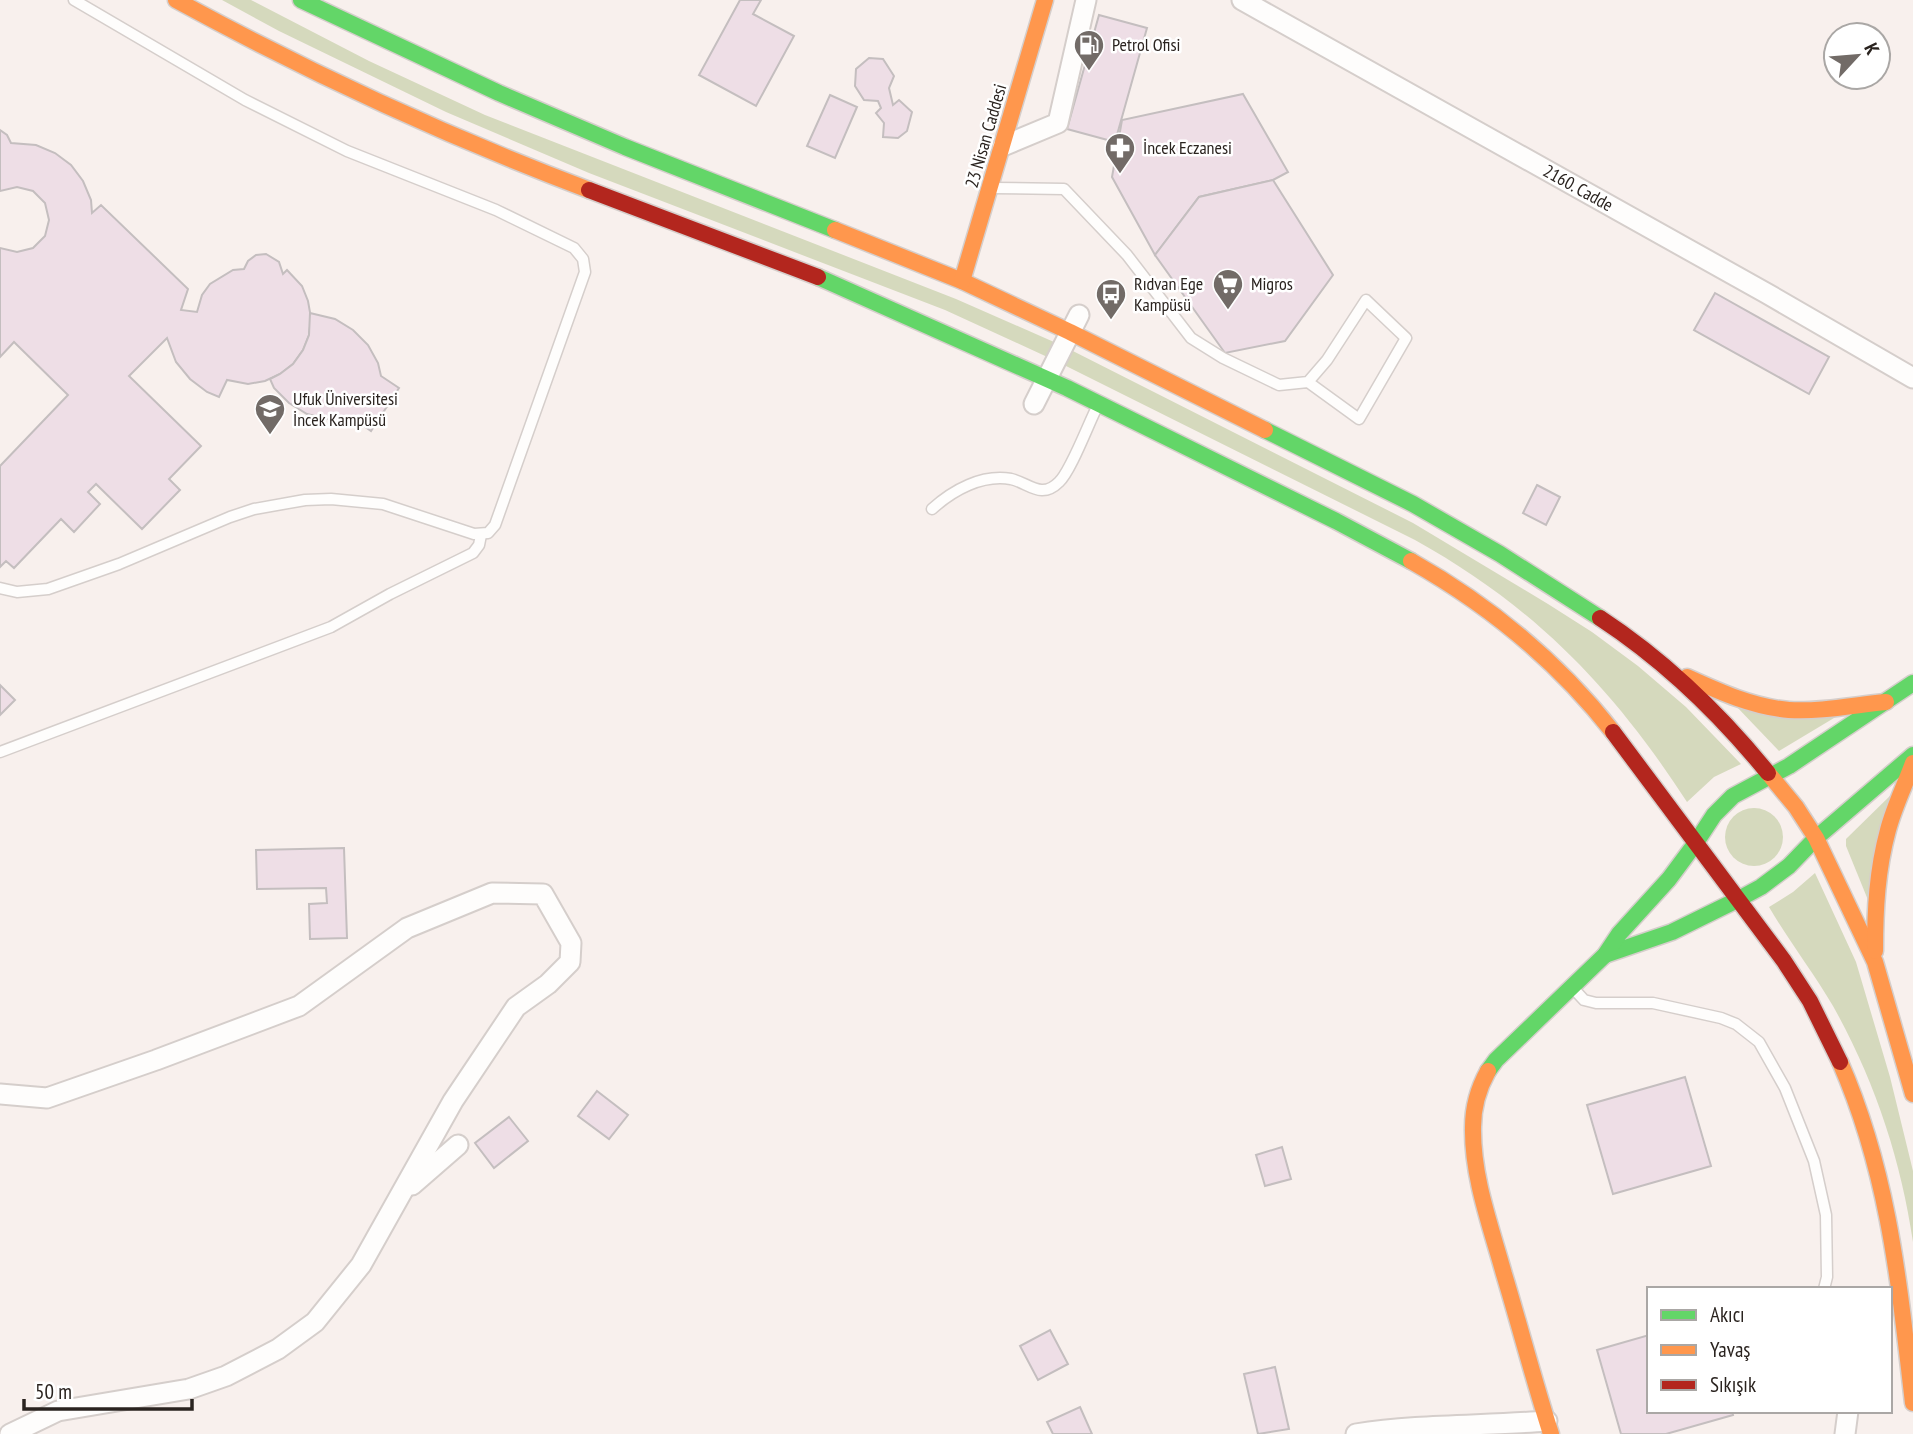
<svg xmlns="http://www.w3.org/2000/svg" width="1913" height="1434" font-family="'PT Sans Narrow',sans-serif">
<rect width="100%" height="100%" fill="#f8f0ed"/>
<!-- green -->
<g fill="#d5d9bd">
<path d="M222,0H251L369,61L485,115L956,299L1063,346L1413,523L1548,604L1592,632L1638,666L1686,707L1741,764L1714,777L1687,802C1613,688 1534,606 1415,540L1056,361L945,310L589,173L446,112L279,31Z"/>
<path d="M1735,705L1839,715L1779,751Z"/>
<path d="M1896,790L1868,900L1846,846V839Z"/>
<circle cx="1754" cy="837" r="29"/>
<path d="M1815,873L1856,962L1890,1077L1913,1171V1242C1901,1159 1874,1079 1833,1006C1813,972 1789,941 1769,907L1793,892Z"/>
</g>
<!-- building -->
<g fill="#eedee6" stroke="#c4bebf" stroke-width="2">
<path d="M740,0H761L753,14L794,36L756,106L699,75Z"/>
<path d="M1099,15L1147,28L1115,142L1067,129Z"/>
<path d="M869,58L883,59L894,76L889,88L893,105L899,100L912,112L907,131L898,138L883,137L884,123L876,113L881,108L878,101L864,100L855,86L856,69Z"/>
<path d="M1243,94L1288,172L1273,180L1199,197L1155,255L1112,177L1122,120Z"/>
<path d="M830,95L857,107L835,158L807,146Z"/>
<path d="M0,130L7,135L11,143L36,145L55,153L71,165L83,181L91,200L92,213L101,205L188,289L181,310L197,312L202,295L210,284L233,270L244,269L248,261L256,255L266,254L279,262L283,274L287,270L302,286L308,301L311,318L309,335L303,350L293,364L280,374L265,381L248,384L227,380L219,397L207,392L190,379L176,362L167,338L129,376L201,446L169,479L180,490L142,529L96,484L88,492L100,504L74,532L61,519L14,568L6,561L0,567V466L68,395L14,342L0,357V248L17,252L33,248L45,236L49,220L45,203L33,191L17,187L0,191Z"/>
<path d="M1273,180L1333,275L1285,341L1225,353L1155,255L1199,197Z"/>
<path d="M1715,293L1829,357L1809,394L1694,330Z"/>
<path d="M310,313L335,319L353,330L368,345L378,363L381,376L399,388L371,431L353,418L328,419L307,414L289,403L274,388L270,379L280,374L293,364L303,350L309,335Z"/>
<path d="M1537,485L1560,497L1546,525L1523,513Z"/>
<path d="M0,685L15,700L0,715Z"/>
<path d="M344,848L347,938L310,939L309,904L327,903L326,888L257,889L256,850Z"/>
<path d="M1685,1077L1711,1166L1613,1194L1587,1105Z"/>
<path d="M597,1091L628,1115L609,1139L578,1116Z"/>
<path d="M509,1117L528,1141L494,1168L475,1143Z"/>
<path d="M1282,1147L1291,1179L1265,1186L1256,1155Z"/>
<path d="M1050,1330L1068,1364L1038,1380L1020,1346Z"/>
<path d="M1649,1335V1411H1732L1733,1415L1666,1434H1621L1597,1350Z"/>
<path d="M1275,1367L1289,1429L1258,1434L1244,1374Z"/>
<path d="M1080,1407L1092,1434H1053L1047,1422Z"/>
</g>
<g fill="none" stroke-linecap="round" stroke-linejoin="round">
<!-- lane casing -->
<g stroke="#d5cecb" stroke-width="13">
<g id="lane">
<path d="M992,188L1064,189L1127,255L1191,338L1223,358L1279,385L1308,382L1327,360L1366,300L1406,338L1359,419L1308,382"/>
<path d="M932,509C953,490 982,474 1011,479C1029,483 1041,500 1059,482C1071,471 1089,422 1098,405"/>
<path d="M0,588L17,592L48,589L119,564L230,517L254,509L305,500L331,499L383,504L474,534L488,533L495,525L585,272L583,259L574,248L496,210L347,151L245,100L74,0"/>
<path d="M0,752L331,627L390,594L473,553L479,545L481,535"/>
<path d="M1572,987L1584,1000L1596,1003H1653L1721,1018L1736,1024L1759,1042L1785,1088L1814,1161L1826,1215L1827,1277L1824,1289"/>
</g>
</g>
<!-- street casing -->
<g stroke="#d5cecb" stroke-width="23">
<g id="street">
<path d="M1242,0L1766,293L1913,378"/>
<path d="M1003,146L1058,123L1086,0"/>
<path d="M1034,404L1079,315"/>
<path d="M0,1094L47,1098L156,1060L299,1006L407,928L492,893L543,894L571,943L570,962L548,984L516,1007L453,1101L361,1265L315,1322L278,1349L226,1376L189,1389L58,1411L10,1434"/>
<path d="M412,1185L458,1145"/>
<path d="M1356,1434C1418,1424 1484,1426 1547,1421"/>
<path d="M1845,1434L1848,1411"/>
</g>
</g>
<!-- fast casing -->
<g stroke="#d5cecb" stroke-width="19">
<g id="fast">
<path d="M301,0L499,93L625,147L835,230"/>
<path d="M818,277L1067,388L1336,521L1411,561"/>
<path d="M1265,430L1413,504L1500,554L1600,618"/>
<path d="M1695,844L1714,815L1733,796L1789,766L1913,683"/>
<path d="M1737,900L1761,887L1789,866L1816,838L1913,755"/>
<path d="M1605,955L1672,932L1737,900"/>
<path d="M1488,1071L1496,1060L1605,955L1619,934L1669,879L1695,844"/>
</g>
</g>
<!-- slow casing -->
<g stroke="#d5cecb" stroke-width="19">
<g id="slow">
<path d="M176,0C310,73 446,136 589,190"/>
<path d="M835,230L962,281L1070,332L1265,430"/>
<path d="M962,281L1045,0"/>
<path d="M1411,561C1489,605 1558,662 1613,732"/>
<path d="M1687,677C1720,692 1753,707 1789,710C1821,712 1854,705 1886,702"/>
<path d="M1768,773L1796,807L1816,838L1875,962L1913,1094"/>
<path d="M1875,951C1875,910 1877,870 1888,830C1894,807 1905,785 1913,763"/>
<path d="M1840,1062C1889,1174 1899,1283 1913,1403"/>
<path d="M1488,1071C1478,1089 1473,1107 1473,1127C1472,1177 1491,1227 1504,1274C1520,1327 1534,1381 1551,1434"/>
</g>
</g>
<!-- jam casing -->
<g stroke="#d5cecb" stroke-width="19">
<g id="jam">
<path d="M589,190L818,277"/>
<path d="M1600,618C1664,660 1720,714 1768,773"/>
<path d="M1613,732L1784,961L1810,1001L1840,1062"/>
</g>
</g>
<!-- lane -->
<use href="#lane" stroke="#fefdfc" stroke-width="10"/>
<!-- street -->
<use href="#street" stroke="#fefdfc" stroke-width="19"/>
<!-- fast -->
<use href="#fast" stroke="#63d668" stroke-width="16"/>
<!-- slow -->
<use href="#slow" stroke="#ff974d" stroke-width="16"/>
<!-- jam -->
<use href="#jam" stroke="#b3261e" stroke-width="16"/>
</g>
<!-- icons -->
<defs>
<g id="fuel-pin" transform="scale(1.575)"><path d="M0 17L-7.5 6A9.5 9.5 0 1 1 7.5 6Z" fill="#726b67" stroke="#fff"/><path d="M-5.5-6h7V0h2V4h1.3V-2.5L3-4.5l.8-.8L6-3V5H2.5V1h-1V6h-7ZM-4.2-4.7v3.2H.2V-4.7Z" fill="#fff"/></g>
<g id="pharmacy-pin" transform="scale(1.575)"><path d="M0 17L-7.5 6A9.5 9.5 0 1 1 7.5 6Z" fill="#726b67" stroke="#fff"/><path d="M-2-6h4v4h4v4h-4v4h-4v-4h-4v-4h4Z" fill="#fff"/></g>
<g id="supermarket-pin" transform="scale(1.575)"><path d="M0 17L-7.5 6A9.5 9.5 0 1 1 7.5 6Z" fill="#726b67" stroke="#fff"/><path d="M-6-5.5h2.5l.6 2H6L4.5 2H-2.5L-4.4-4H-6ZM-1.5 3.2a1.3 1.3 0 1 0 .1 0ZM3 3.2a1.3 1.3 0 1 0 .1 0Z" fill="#fff"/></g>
<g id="bus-pin" transform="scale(1.575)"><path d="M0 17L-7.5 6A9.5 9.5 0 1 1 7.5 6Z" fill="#726b67" stroke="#fff"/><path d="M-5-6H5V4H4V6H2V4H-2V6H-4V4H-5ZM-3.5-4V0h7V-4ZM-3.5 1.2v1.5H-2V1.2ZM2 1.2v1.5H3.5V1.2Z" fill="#fff"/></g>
<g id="university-pin" transform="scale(1.575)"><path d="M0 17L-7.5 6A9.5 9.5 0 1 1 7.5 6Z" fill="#726b67" stroke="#fff"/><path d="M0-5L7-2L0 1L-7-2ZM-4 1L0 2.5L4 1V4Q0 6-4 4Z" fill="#fff"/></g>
</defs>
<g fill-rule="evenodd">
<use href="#fuel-pin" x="1089" y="45"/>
<use href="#pharmacy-pin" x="1120" y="148"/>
<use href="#supermarket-pin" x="1228" y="284"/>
<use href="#bus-pin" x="1111" y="294"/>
<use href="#university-pin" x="270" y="409"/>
</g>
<g text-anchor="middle" stroke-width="5" stroke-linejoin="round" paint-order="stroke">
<!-- poi labels -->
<g font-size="18" fill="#2a231f" stroke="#fff" text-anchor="start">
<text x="1112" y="51">Petrol Ofisi</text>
<text x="1143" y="154">İncek Eczanesi</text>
<text x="1134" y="290">Rıdvan Ege<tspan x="1134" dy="21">Kampüsü</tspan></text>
<text x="1251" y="290">Migros</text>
<text x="293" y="405">Ufuk Üniversitesi<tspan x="293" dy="21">İncek Kampüsü</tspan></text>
</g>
<!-- street labels -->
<g font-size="18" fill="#2a231f" stroke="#fff">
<text transform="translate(986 136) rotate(-74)" y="6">23 Nisan Caddesi</text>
<text transform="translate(1578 188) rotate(29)" y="6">2160. Cadde</text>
</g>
</g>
<!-- legend -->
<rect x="1647" y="1287" width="245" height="126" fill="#ffffff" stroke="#aaa7a5" stroke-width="2"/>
<rect x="1661" y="1310" width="35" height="10" fill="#63d668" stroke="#aaa7a5" stroke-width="2"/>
<text x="1710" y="1322" font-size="21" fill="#2a231f">Akıcı</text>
<rect x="1661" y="1345" width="35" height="10" fill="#ff974d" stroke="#aaa7a5" stroke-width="2"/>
<text x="1710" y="1357" font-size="21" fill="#2a231f">Yavaş</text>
<rect x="1661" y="1380" width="35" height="10" fill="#b3261e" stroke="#aaa7a5" stroke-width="2"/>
<text x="1710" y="1392" font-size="21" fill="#2a231f">Sıkışık</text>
<!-- north arrow -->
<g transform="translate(1857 56) rotate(64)"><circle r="33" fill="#ffffff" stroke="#aaa7a5" stroke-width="2"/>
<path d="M0-5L12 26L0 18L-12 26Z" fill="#726b67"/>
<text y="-10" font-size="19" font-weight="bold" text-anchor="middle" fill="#2a231f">K</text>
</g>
<!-- scale -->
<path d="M24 1399v10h168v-10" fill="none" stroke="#2a231f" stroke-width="3.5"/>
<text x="35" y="1399" font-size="21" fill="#2a231f" stroke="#ffffff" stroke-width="5" paint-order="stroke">50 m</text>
</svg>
